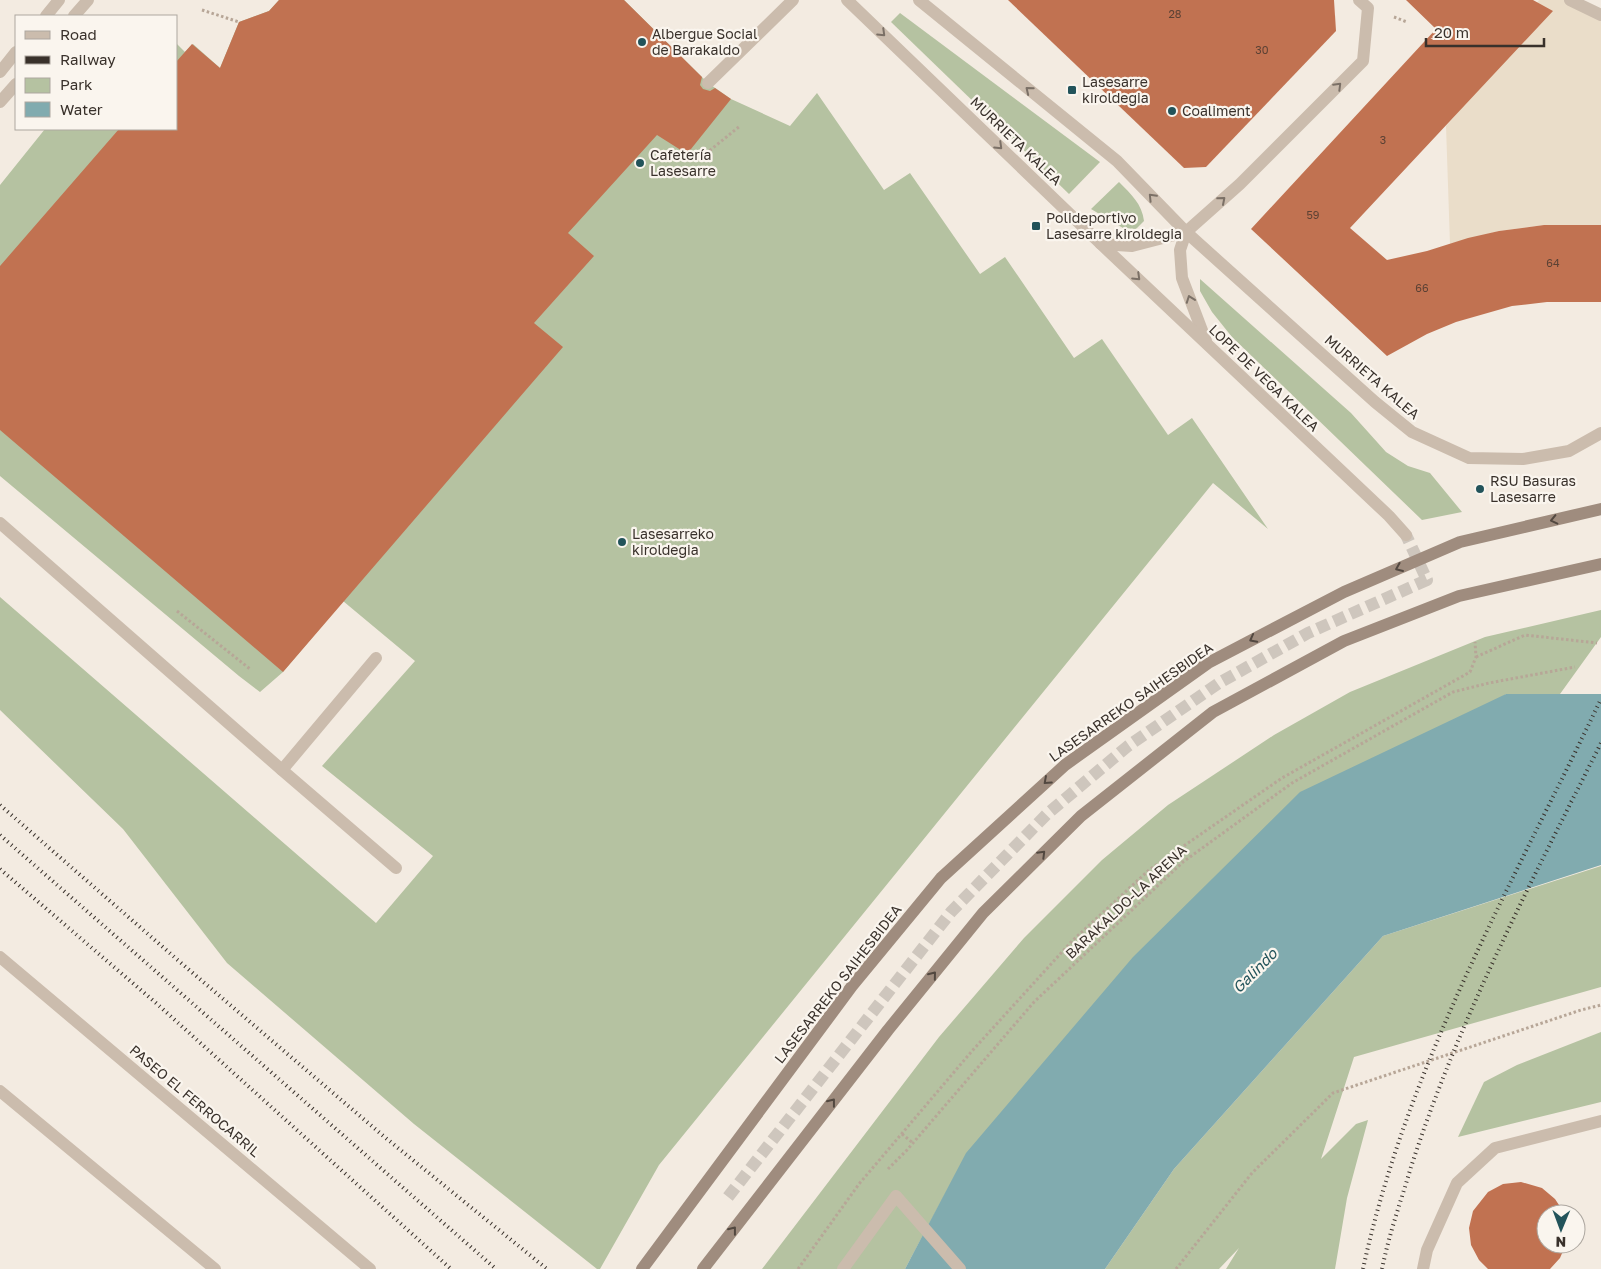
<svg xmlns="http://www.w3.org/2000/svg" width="1601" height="1269" font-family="'Golos Text',sans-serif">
<rect width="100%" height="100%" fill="#f3ebe1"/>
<!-- green -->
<g fill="#b5c2a1">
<path d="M279,0H624L708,83L731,99L790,126L817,93L884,190L910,173L980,274L1005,257L1074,358L1102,339L1168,435L1192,418L1268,529L1213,483L659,1165L600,1269H597L414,1124L227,963L123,829L0,710V597L376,923L433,856L322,766L415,661L343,601L283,672L260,692L239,676L0,476V185L45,129H176V43L185,52L193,44L220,68L239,22L269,11Z"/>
<path d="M900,13L1100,162L1069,194L891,22Z"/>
<path d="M1119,182C1131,194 1142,204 1144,221L1136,229L1123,228L1091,209Z"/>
<path d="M1200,279L1351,413L1386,452L1408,466L1430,473L1462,512L1422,520L1232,337L1212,312L1200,291Z"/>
<path d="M1601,610V637L1560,694H1506L967,1153L905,1269H762L939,1037L1024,938L1102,860L1168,805L1274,735L1350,692L1485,637Z"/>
<path d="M1601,866V987L1354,1057L1321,1159L1356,1124L1368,1120L1347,1198L1335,1269H1226L1239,1248L1219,1269H1105L1174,1169L1383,936Z"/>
<path d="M1601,1032V1102L1458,1137L1484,1082L1517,1065Z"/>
</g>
<!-- plaza -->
<path fill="#eaddc9" d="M1539,0H1570L1601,15V225H1544L1499,231L1450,244L1446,126L1459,111Z"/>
<!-- water -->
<path fill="#81abaf" d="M1506,694H1601V865L1383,936L1174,1169L1105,1269H905L966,1153L1133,957L1300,792Z"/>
<!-- building -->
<g fill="#c17251">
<path d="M279,0H624L702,77L700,85L703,89L710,91L715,88L731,99L687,154L657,135L568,233L594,256L534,323L563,347L283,672L0,430V266L119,129H176V62L192,44L220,68L239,22L269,11Z"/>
<path d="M1008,0H1334L1336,31L1206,167L1184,168Z"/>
<path d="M1406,0H1533L1553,11L1350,228L1387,260L1427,251L1468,238L1499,231L1544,225H1601V302H1547L1512,306L1456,322L1427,334L1387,356L1251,229L1436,29Z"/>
<path d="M1521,1182L1542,1188L1555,1199L1565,1214H1546V1244H1566L1560,1258L1550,1269H1488L1479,1260L1471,1245L1469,1228L1473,1211L1488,1192L1503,1184Z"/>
</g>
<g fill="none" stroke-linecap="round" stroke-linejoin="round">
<!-- street-tunnel -->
<path stroke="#cec6bd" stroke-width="12" stroke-dasharray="12 6" stroke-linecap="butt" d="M728,1197L951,912L1047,814L1128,746L1219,683L1308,633L1427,580L1406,535"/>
<!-- path -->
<g stroke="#b7a697" stroke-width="3" stroke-dasharray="2.5 2.5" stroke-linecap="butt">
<path d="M202,10L239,22"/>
<path d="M1394,17L1407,22"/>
<path d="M698,160L740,126"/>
<path d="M177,611L250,669"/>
<path d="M1476,657L1525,635L1597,643"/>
<path d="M1137,882L1147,896"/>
<path d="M902,1134L913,1143"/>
<path d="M888,1169L907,1150L1034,1002L1183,862L1292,783L1453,692L1489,683L1575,667"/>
<path d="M798,1269L859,1184L972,1051L1072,941L1149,870L1282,778L1470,672L1476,657L1475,642"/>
<path d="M1176,1269L1252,1173L1333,1093L1581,1010L1601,1005"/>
</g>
<!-- lane -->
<g stroke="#cbbcad" stroke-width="12">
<path d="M708,83L793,0"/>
<path d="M0,523L282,770L396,868"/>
<path d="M282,770L376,658"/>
<path d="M0,1091L215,1269"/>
<path d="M1423,1269L1427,1250L1457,1183L1495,1148L1601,1121"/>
</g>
<!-- street -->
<g stroke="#cbbcad" stroke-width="12">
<path d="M847,0L1101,244L1132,246L1186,232L1240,184L1363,61L1368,8L1359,0"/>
<path d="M919,0L1117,161L1186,232L1375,402L1412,432L1469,458L1523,459L1569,451L1601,433"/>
<path d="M1570,0L1601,15"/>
<path d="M46,16L59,0"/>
<path d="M74,16L88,0"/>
<path d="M0,72L16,52"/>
<path d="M0,102L16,84"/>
<path d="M1186,232L1180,250L1182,278L1206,341"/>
<path d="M1101,244L1389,516L1406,535"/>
<path d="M0,957L370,1269"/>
<path d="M843,1269L896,1196L960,1269"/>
</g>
<!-- rail -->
<g stroke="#39312b" stroke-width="4" stroke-dasharray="1 4" stroke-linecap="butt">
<path d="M0,805L180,962L387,1139L547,1269"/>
<path d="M0,835L496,1269"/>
<path d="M0,869L156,1003L451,1269"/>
<path d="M1363,1269C1407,1066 1512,885 1601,699"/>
<path d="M1382,1269C1389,1234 1401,1201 1411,1167C1459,1019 1531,882 1601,743"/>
</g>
<!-- secondary-bridge -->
<g stroke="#9f8c7e" stroke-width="12">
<path d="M642,1269L852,986L941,878L1065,765L1208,663L1344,592L1460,542L1601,509"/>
<path d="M703,1269L888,1030L983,913L1081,816L1213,712L1344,641L1459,596L1601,564"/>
</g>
</g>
<!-- one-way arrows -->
<defs><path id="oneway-chevron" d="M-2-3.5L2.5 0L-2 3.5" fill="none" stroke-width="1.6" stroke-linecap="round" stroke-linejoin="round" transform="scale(1.25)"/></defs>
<g stroke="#7b7066">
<use href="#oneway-chevron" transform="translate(882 33) rotate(44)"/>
<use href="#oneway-chevron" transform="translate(1338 86) rotate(-45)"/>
<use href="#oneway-chevron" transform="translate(1029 90) rotate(-141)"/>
<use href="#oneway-chevron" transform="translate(999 146) rotate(44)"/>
<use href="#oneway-chevron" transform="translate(1152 197) rotate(-134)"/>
<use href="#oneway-chevron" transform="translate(1222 200) rotate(-41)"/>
<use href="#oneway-chevron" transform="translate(1137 277) rotate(44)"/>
<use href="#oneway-chevron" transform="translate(1190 299) rotate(-110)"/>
</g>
<g stroke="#524840">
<use href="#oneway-chevron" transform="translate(1554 520) rotate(167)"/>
<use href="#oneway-chevron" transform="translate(1399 568) rotate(157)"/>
<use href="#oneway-chevron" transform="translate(1253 639) rotate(152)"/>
<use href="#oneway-chevron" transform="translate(1047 781) rotate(138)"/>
<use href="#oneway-chevron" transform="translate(1042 854) rotate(-45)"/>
<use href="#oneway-chevron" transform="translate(933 975) rotate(-51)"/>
<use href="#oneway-chevron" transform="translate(832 1102) rotate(-52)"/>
<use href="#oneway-chevron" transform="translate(733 1230) rotate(-52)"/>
</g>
<!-- markers -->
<g fill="#22535a" stroke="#faf5ee" stroke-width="2">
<circle cx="642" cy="42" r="5"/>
<rect x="1067" y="85" width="10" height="10" rx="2.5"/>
<circle cx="1172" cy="111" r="5"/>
<circle cx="640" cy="163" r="5"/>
<rect x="1031" y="221" width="10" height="10" rx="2.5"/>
<circle cx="1480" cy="489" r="5"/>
<circle cx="622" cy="542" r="5"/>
</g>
<g text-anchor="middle" stroke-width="4.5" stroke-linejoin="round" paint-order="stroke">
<!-- number labels -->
<g font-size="11" fill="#5b4134">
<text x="1175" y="18">28</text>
<text x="1262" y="54">30</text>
<text x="1383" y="144">3</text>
<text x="1313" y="219">59</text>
<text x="1553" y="267">64</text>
<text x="1422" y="292">66</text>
</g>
<!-- poi labels -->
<g font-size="14" fill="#39312b" stroke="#faf5ee" text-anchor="start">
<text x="652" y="39">Albergue Social<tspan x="652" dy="16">de Barakaldo</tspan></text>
<text x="1082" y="87">Lasesarre<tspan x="1082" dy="16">kiroldegia</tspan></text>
<text x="1182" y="116">Coaliment</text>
<text x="650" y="160">Cafetería<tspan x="650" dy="16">Lasesarre</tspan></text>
<text x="1046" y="223">Polideportivo<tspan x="1046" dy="16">Lasesarre kiroldegia</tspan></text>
<text x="1490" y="486">RSU Basuras<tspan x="1490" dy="16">Lasesarre</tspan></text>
<text x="632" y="539">Lasesarreko<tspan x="632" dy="16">kiroldegia</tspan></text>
</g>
<!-- street labels -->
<g font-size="14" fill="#39312b" stroke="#faf5ee">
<text transform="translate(1016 141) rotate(44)" y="5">MURRIETA KALEA</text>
<text transform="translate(1372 377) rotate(41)" y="5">MURRIETA KALEA</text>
<text transform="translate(1264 378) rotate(44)" y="5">LOPE DE VEGA KALEA</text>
<text transform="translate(1131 702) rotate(-35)" y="5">LASESARREKO SAIHESBIDEA</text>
<text transform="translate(1126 902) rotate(-43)" y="5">BARAKALDO-LA ARENA</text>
<text transform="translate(838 984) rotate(-52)" y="5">LASESARREKO SAIHESBIDEA</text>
<text transform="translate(195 1101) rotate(40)" y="5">PASEO EL FERROCARRIL</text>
</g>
<!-- water labels -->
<g font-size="15" font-style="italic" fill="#22535a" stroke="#faf5ee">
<text transform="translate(1255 971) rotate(-45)" y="5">Galindo</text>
</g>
</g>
<!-- legend -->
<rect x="15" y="15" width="162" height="115" fill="#faf5ee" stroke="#ada7a0"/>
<rect x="25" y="31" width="25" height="8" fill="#cbbcad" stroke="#ada7a0"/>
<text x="60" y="40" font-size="15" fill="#39312b">Road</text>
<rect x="25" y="56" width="25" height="8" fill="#39312b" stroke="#ada7a0"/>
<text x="60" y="65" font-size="15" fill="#39312b">Railway</text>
<rect x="25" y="78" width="25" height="15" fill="#b5c2a1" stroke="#ada7a0"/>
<text x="60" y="90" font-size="15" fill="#39312b">Park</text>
<rect x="25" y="102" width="25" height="15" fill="#81abaf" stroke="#ada7a0"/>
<text x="60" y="115" font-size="15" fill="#39312b">Water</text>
<!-- north arrow -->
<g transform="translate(1561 1229) rotate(181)"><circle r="24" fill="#faf5ee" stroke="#ada7a0"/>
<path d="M0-4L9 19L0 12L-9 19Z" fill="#22535a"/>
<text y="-8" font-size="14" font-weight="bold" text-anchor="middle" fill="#39312b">N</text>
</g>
<!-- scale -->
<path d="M1426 38v8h118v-8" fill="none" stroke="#39312b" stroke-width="2.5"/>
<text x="1434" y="38" font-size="15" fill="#39312b" stroke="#faf5ee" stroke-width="4" paint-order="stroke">20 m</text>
</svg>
